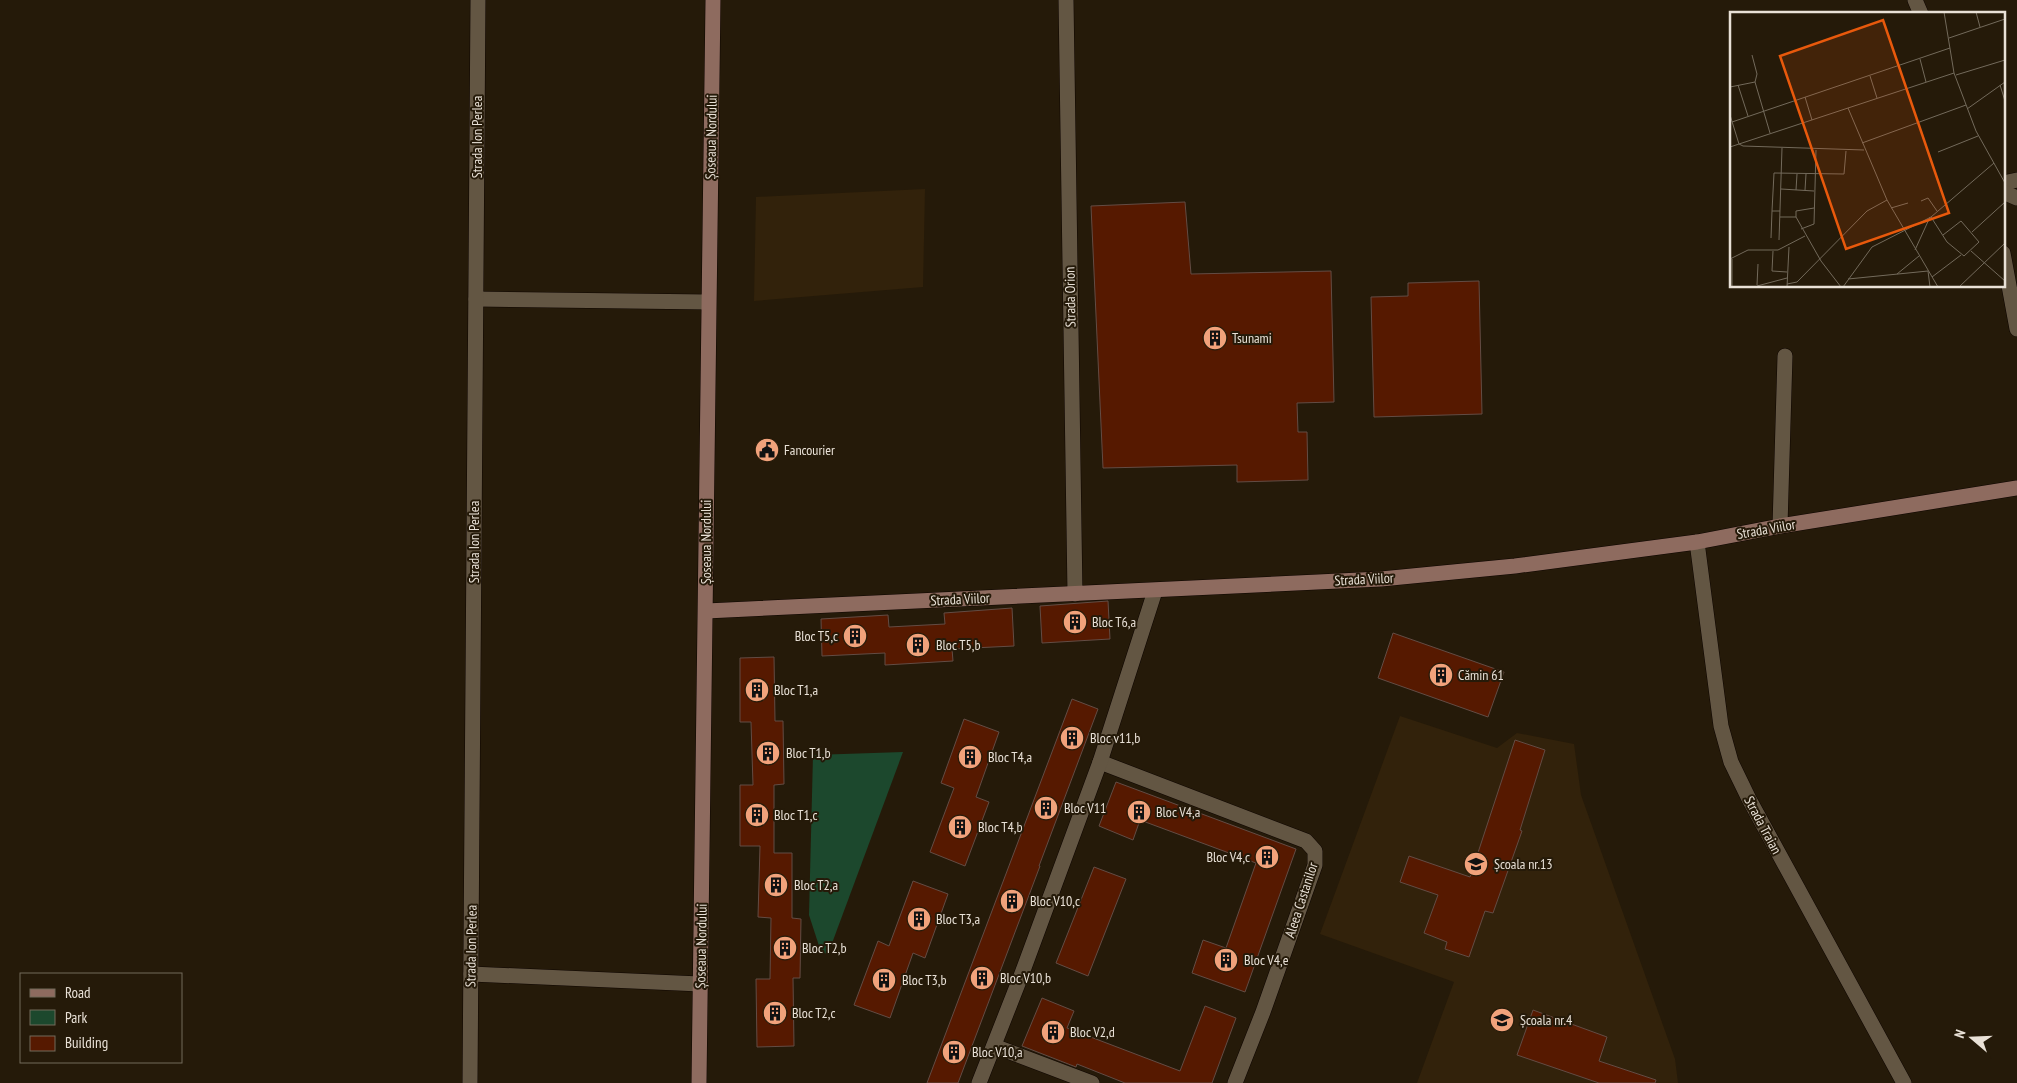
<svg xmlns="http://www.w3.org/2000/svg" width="2017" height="1083" font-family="'PT Sans Narrow',sans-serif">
<rect width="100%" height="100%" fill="#251a09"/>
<!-- built -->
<g fill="#32220b">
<path d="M925,189L923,287L754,301L756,197Z"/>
<path d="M1400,716L1497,748L1517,733L1574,744L1581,795L1675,1059L1678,1083H1417L1454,982L1320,934Z"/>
</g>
<!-- green -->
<path fill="#1c482d" d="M903,752L828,954L821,952L809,915L813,755Z"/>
<!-- building -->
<g fill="#561900" stroke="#634c44">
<path d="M1185,202L1191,274L1331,271L1334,402L1297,403L1298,432H1307L1308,480L1237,482V465L1103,468L1091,206Z"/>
<path d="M1479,281L1482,414L1374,417L1371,297L1408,296V283Z"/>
<path d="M1108,601L1110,639L1042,643L1040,606Z"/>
<path d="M1012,608L1014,646L952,649L953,661L885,665V653L822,656L821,619L888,615L889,627L945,624L944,613Z"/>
<path d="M1393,633L1504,672L1488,717L1378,678Z"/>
<path d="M774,657L775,721H783L784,784L774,785V853H792V918L801,919L800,978H793L794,1046L757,1047L756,979H770L771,918L758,917L760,846H740V785H753L751,722H740V658Z"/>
<path d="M1072,699L1098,709L1039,866H1040L958,1083H927Z"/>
<path d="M964,719L999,732L976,797L989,802L965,866L930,852L954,788L941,783Z"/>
<path d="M1515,740L1545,750L1520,830L1522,831L1493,913L1485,911L1469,957L1445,949L1447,942L1424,933L1438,895L1400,882L1409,856L1470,877Z"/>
<path d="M1116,782L1296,849L1245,992L1192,973L1203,940L1226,948L1256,863L1140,820L1133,840L1099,826Z"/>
<path d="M1094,867L1126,879L1088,976L1056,963Z"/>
<path d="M913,881L948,894L925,958L913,953L890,1018L854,1005L878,941L889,946Z"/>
<path d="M1042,998L1074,1011L1067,1028L1180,1071L1205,1006L1236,1018L1212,1083H1125L1077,1064L1076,1067L1022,1046Z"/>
<path d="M1533,1010L1607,1037L1599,1061L1656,1080L1655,1083H1599L1517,1055Z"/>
</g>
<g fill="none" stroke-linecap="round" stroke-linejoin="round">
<!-- street casing -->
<g stroke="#0e0500" stroke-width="16">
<g id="street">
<path d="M1066,0L1075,594"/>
<path d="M1915,0L1921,14"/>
<path d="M2003,183L2017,180"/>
<path d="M2003,192L2017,198"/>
<path d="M2003,253L2017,329"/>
<path d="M476,299L708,302"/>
<path d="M1780,526L1785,356"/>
<path d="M1697,542L1721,726L1731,762L1749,799L1904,1083"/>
<path d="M1100,762L1306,841L1315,851V865L1263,1012L1235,1083"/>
<path d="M471,974L700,984"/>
<path d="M994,1046L1092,1083"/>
<path d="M470,1083L478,0"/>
<path d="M979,1083L1021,976L1100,762L1155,591"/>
</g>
</g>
<!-- secondary casing -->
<g stroke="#0e0500" stroke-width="16">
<g id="secondary">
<path d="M706,611L1381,579L1515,566L1697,542L1780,526L2017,488"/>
<path d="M699,1083L713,0"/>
</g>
</g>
<!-- street -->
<use href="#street" stroke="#635643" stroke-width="15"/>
<!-- secondary -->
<use href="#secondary" stroke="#8e6b5f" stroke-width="15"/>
</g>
<!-- icons -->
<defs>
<g id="building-disc" transform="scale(1.25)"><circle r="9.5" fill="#f1a27b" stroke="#251a09"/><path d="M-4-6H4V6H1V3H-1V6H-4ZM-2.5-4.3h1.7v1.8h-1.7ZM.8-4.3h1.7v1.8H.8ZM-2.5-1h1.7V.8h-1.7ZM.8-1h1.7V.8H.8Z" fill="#111"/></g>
<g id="civic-disc" transform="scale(1.25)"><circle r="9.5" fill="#f1a27b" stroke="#251a09"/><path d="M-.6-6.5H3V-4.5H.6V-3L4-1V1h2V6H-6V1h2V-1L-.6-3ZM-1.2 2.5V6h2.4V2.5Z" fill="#111"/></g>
<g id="school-disc" transform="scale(1.25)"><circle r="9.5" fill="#f1a27b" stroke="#251a09"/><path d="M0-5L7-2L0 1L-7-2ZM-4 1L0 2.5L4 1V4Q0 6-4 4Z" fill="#111"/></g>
</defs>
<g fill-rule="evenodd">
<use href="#building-disc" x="1215" y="338"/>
<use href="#civic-disc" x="767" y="450"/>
<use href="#building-disc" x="1075" y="622"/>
<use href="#building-disc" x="855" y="636"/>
<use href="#building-disc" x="918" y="645"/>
<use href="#building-disc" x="1441" y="675"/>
<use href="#building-disc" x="757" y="690"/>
<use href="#building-disc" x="1072" y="738"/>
<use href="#building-disc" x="768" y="753"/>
<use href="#building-disc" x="970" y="757"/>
<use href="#building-disc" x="1046" y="808"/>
<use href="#building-disc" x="1139" y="812"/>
<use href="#building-disc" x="757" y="815"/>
<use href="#building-disc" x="960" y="827"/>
<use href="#building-disc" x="1267" y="857"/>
<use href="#school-disc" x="1476" y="864"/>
<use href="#building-disc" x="776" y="885"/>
<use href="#building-disc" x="1012" y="901"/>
<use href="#building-disc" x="919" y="919"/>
<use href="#building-disc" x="785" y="948"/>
<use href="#building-disc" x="1226" y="960"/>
<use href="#building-disc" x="982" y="978"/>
<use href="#building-disc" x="884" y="980"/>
<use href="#building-disc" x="775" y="1013"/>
<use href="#school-disc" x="1502" y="1020"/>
<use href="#building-disc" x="1053" y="1032"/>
<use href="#building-disc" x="954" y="1052"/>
</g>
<g text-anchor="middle" stroke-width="4" stroke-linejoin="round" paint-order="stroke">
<!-- street labels -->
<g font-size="14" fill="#e9e1d7" stroke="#251a09">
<text transform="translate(477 137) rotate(-90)" y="5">Strada Ion Perlea</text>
<text transform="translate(711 137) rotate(-89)" y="5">Șoseaua Nordului</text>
<text transform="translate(1070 297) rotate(-91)" y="5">Strada Orion</text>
<text transform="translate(1766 529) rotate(-10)" y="5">Strada Viilor</text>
<text transform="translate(474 542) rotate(-90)" y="5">Strada Ion Perlea</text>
<text transform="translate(706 542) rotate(-90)" y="5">Șoseaua Nordului</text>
<text transform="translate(1364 579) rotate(-3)" y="5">Strada Viilor</text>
<text transform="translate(960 599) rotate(-3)" y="5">Strada Viilor</text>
<text transform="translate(1763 825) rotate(62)" y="5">Strada Traian</text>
<text transform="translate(1301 900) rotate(-72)" y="5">Aleea Castanilor</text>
<text transform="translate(471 946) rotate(-89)" y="5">Strada Ion Perlea</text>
<text transform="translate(701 946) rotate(-89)" y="5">Șoseaua Nordului</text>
</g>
<!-- poi labels -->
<g font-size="14" fill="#e9e1d7" stroke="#251a09" text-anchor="start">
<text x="1232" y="343">Tsunami</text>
<text x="784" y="455">Fancourier</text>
<text x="1092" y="627">Bloc T6,a</text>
<text x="838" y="641" text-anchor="end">Bloc T5,c</text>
<text x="936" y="650">Bloc T5,b</text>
<text x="1458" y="680">Cămin 61</text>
<text x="774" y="695">Bloc T1,a</text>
<text x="1090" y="743">Bloc v11,b</text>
<text x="786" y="758">Bloc T1,b</text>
<text x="988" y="762">Bloc T4,a</text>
<text x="1064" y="813">Bloc V11</text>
<text x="1156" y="817">Bloc V4,a</text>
<text x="774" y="820">Bloc T1,c</text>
<text x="978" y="832">Bloc T4,b</text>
<text x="1250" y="862" text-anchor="end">Bloc V4,c</text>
<text x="1494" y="869">Școala nr.13</text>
<text x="794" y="890">Bloc T2,a</text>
<text x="1030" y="906">Bloc V10,c</text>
<text x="936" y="924">Bloc T3,a</text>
<text x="802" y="953">Bloc T2,b</text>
<text x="1244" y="965">Bloc V4,e</text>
<text x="1000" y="983">Bloc V10,b</text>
<text x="902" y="985">Bloc T3,b</text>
<text x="792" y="1018">Bloc T2,c</text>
<text x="1520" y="1025">Școala nr.4</text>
<text x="1070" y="1037">Bloc V2,d</text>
<text x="972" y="1057">Bloc V10,a</text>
</g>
</g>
<!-- overview -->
<g transform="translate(1730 12)">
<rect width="275" height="275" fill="#251a09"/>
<path fill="none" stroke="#736a5b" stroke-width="1" d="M214,0L224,61L246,119L275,171M246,0L250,15M219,26L275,7M22,43L27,62L25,70L40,121M190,47L196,70M226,63L275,48M140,64L147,86M8,73L18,104M270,73L275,89M0,75L25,70M75,85L82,108M118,96L157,188L208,275M237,97L275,70M0,103L9,132L13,134L134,138M2,110L220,36M132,131L236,93M0,135L224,61M208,140L248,124M51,177L84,179M66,178L67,162M75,178L76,162M191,189L198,186L207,199M161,196L178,191M42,199L44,161L114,162L116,139M50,205H66M66,205L91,249L111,275M66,205V199L84,196M201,205L217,230L234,244L249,230L231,209L213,223M71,217L84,212L86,138M242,220L275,190M41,226L42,199H50M49,228L52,136M185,238L200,205M43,239L42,259L57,260M241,239L275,269M0,247L18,238H48L75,224M167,262L189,244M202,265L231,243M118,267L198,259L200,275M57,272L67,270L137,199L157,188M27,273L28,252M27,274L57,266M2,275V247M57,275L59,235M113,275L142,235L201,205L264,151M229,275L275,231"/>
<path fill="#e8590c" fill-opacity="0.15" stroke="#e8590c" stroke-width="2.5" d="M153,8L219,201L116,237L50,44Z"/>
<rect width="275" height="275" fill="none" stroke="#e9e1d7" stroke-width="2.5"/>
</g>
<!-- legend -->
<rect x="20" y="973" width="162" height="90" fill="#251a09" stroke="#736a5b"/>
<rect x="30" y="989" width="25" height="8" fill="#8e6b5f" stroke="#736a5b"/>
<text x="65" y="998" font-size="15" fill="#e9e1d7">Road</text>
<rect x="30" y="1010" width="25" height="15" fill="#1c482d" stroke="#736a5b"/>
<text x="65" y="1023" font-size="15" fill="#e9e1d7">Park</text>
<rect x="30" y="1036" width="25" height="15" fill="#561900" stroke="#736a5b"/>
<text x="65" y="1048" font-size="15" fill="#e9e1d7">Building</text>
<!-- north arrow -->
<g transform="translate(1972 1038) rotate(289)" stroke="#251a09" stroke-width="4" paint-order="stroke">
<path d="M0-4L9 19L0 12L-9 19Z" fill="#e9e1d7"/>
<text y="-8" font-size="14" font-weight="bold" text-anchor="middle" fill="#e9e1d7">N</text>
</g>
</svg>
